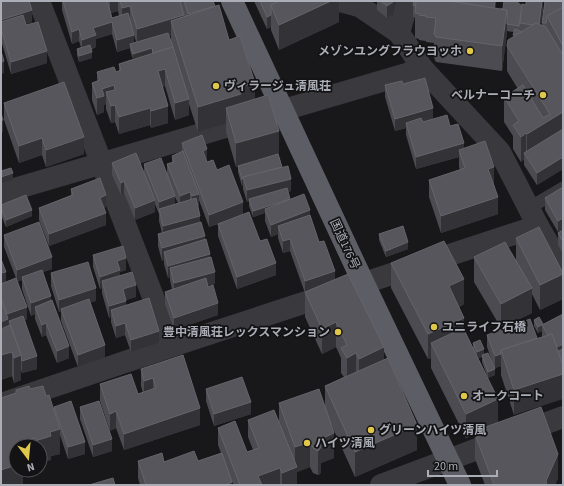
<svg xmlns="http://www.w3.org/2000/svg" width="564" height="486" font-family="'Source Sans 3','Noto Sans JP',sans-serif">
<rect width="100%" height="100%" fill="#181719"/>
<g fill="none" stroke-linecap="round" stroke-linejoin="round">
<!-- service -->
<path stroke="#39393e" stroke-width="13" d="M529,208L563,188"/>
<!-- minor -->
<g stroke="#39393e" stroke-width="22">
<path d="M39,1L172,346"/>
<path d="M340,1L359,6L399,33L423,69L500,152L538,226L563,269"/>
<path d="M399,33L408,1"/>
<path d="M1,193L423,69"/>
<path d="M1,404L172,346L538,226"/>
<path d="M381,485L563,417"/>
</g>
<!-- trunk -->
<path stroke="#5d5e65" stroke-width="22" d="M232,1L363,282L460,485"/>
</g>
<!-- wall -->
<g fill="#4c4b51" fill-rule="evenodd">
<path d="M1,1L32,22L25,24L47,63L11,74L1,40Z"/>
<path d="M62,1H213L279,156L282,167L291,191L288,192L290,199L310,217L319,242L335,280L384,360L417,450L355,477L331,424L334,458L321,463V471L320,474L318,475L313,473L310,467L297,472V484L295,485H234L232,482V485H140L138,478V461H198L221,453L218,445V428L247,452L253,450L248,437V420L279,423V403L325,407V386L344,377L341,373V358L336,347L322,354L305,317V293L290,251L283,253L278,238V234L271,237L265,221V213L253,217L249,206V202H247L243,189V185L242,186L238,172V167H236L226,132V124L198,132L189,104V115L175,120L165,86L162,87L168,123L151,128L150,125L119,134L115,122L111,123L106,109V104L104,105V112L97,115L92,100V83L97,81V72H116L119,71V64L133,59L130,50V48L117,52L112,34L96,39V47L92,49V58L79,62L77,55V49L81,47L79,41L72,44L62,10ZM118,11L119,16L112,18L111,13ZM134,35L136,42L134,43ZM171,35V43L169,36Z"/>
<path d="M254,1H339V22L279,50L271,30V27L267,29Z"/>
<path d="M377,1H397L393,14L387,18L377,10Z"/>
<path d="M496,1L495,8L503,9L522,6L543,1V9L540,25H542V23L563,1V169L537,185L524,165V159L521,162L513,149V136L504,122V97L518,89L507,71V46L513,37L514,32L507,31L502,71L436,62L434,58V43L426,42V41L419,40V39L415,38V17H413V5Z"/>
<path d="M403,84L433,119L450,126L464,148L494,184L498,214L441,233L429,197V180L460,170L459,167V157L416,169L406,135V128L395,131L385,97V85Z"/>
<path d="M4,103L84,154L46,167L42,155L19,163L4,120Z"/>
<path d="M182,143L217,170L243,214L222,222L260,241L276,275L237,289L218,236V224L209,227L199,200V206H198L200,222L205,240L210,257L215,284L208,285L218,315L174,330L165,304V292L172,289L170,280V277L168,278L164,264V260L162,261L158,246V234L162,233L159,221V214L155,204V212L135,220L124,193L121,195L112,175V163L144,173V164L167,174V164L172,162V156L182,151ZM175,197L178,203L175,204Z"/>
<path d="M563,187V254L558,245V232L545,210V198Z"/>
<path d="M71,189L106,207L104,208L106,225L49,246L39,220V208L71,195Z"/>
<path d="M1,205L32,216L6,227L1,215Z"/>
<path d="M379,234L408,249L386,257L379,240Z"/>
<path d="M4,235L52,269L43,272L69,358L57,363L46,335L42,337L35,319V314L31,316L22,289V280L17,282L27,319L25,320L37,369L22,373L21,370V380L14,383L12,376L1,380L6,282L16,278L4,247Z"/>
<path d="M516,238L563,273V299L540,310L532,294V313L501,328L474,282V257L516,260Z"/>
<path d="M93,255L126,270L120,272V275L136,297L126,300V305L159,343L131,352L125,335L116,338L111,322V317L109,318L102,293V288L100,289L93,267Z"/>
<path d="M391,263L464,304L459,307L464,329L473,348V343L484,354L494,367L487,347V335L537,338L542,337V331L538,333L534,326V320L543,325L563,314L514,415L501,375V366L495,368V375L488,378L482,362V357L478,358L498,423L558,478L555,485H485L475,459V434L466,438L431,368V358L428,359L391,288Z"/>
<path d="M51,273L96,301L90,302L105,357L78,367L61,321V311L59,312L51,286Z"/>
<path d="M183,355L200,425L124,450L116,428L110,431L100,401V384L138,394L143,393L141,386V369Z"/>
<path d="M30,389L46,396L54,411V407L85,454L68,459L60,435V454L51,456V460L40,446H16L23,470V484L1,485L16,393V390Z"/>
<path d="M206,389L251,414L214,426L206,401Z"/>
<path d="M80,407L112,451L93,457L80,419Z"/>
</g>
<!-- shaded-wall -->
<g fill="#333236">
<path d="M110,1H118V11L110,13Z"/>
<path d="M331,1H339V22L279,50V25Z"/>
<path d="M394,1H397L393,14L387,18V6Z"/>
<path d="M495,1H496V4L493,27V15Z"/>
<path d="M542,1H543V9L539,38V26Z"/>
<path d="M130,6V23L122,25V8Z"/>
<path d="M215,7L188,30V14Z"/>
<path d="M32,10V22L2,32L1,28V20Z"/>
<path d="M507,10V34L502,71V46Z"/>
<path d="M184,15V32L171,21V35L137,46V29Z"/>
<path d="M271,15V27L267,29V17Z"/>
<path d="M112,22V34L96,39V47L82,52V40L93,28Z"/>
<path d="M79,29V41L72,44V32Z"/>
<path d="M134,35V47L130,44V48L117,52V40Z"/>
<path d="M152,48V54L133,60V54Z"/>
<path d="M47,51V63L11,74V62Z"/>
<path d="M92,52V58L79,62V56Z"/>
<path d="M4,61V73L1,74V62Z"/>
<path d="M165,69V86L158,88V71Z"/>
<path d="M255,83V107L226,108V124L198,132V107L239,87Z"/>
<path d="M114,85V102L106,92V104L104,105V112L97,115V98L102,89Z"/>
<path d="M189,99V115L175,120V103Z"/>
<path d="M115,105V122L111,123V106Z"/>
<path d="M168,106V123L151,128V111Z"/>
<path d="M150,108V125L119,134V117Z"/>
<path d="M433,108V120L407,127L406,123V128L395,131V119Z"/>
<path d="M563,112V137L527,159V134Z"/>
<path d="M3,120V132L1,133V121Z"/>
<path d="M279,131V156L236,167V143Z"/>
<path d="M526,133V157L524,153V159L521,162V137Z"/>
<path d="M84,137V154L46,167V150Z"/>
<path d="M42,138V155L19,163V146Z"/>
<path d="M464,143V156L459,150V157L416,169V157Z"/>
<path d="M207,149V161L203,151Z"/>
<path d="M563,157V169L537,185V173Z"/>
<path d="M494,167V184L488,186V169Z"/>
<path d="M13,173V180L1,183V177Z"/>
<path d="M242,179H243V185L242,186Z"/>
<path d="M291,179V191L250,201L249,199V202H247V190Z"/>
<path d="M124,181V193L121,195V183Z"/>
<path d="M190,192V204L180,208V196Z"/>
<path d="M199,194V206L192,208V196Z"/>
<path d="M106,195V207L100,210V198Z"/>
<path d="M175,196V208L159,209V202Z"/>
<path d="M498,197V214L441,233V216Z"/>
<path d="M290,199L265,209V213L253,217V211Z"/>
<path d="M155,200V212L135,220V208Z"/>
<path d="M243,202V214L209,227V215Z"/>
<path d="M32,210V216L6,227V220Z"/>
<path d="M310,210V222L278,226V234L271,237V225Z"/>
<path d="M106,213V225L49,246V234Z"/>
<path d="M200,216V228L163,238V226Z"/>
<path d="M563,218V230L558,233V221Z"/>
<path d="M205,236V248L164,252V260L162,261V248Z"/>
<path d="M290,239V251L283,253V241Z"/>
<path d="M408,242V249L386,257V251Z"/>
<path d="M210,254V266L170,268V277L168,278V266Z"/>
<path d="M52,257V269L23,280L22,277V280L17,282V270Z"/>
<path d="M126,258V270L120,272V282L102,281V288L100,289V277L117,261Z"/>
<path d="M276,263V275L237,289V277Z"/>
<path d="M335,271V283L305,293V281Z"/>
<path d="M6,272V284L1,285V273Z"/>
<path d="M215,272V284L174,295V283Z"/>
<path d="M563,274V299L540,310V285Z"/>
<path d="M464,279V304L449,311V286Z"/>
<path d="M136,285V297L123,301V289Z"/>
<path d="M96,288V301L62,311L61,309V311L59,312V300Z"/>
<path d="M532,288V313L501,328V304Z"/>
<path d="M51,296V308L35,307V314L31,316V303Z"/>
<path d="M126,301V313L111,310V317L109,318V306Z"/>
<path d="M218,303V315L174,330V318Z"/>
<path d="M27,307V319L10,325L9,321V326L1,347V322L7,319V314Z"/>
<path d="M464,318V343H431V358L428,359V334Z"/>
<path d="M336,322V347L322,354V329Z"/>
<path d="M46,323V335L42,337V325Z"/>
<path d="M125,323V335L116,338V326Z"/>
<path d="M543,324L542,325V331L538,333V327Z"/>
<path d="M159,331V343L131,352V340Z"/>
<path d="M563,344V356L555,348Z"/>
<path d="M105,345V357L78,367V355Z"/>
<path d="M69,346V358L57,363V351Z"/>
<path d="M384,347V372L359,384V359Z"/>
<path d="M484,349V355L477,359V352Z"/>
<path d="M12,352V376L1,380V355Z"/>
<path d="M356,353V378L347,383V358Z"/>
<path d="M501,354V366L495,368V356Z"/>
<path d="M21,355V380L14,383V358Z"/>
<path d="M37,356V369L22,373V361Z"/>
<path d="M495,369V375L488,378V372Z"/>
<path d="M563,374V399L514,415V390Z"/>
<path d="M153,378V395L144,398V381Z"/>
<path d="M498,399V424L466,438V414Z"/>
<path d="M251,402V414L214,426V414Z"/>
<path d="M200,408V425L124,450V434Z"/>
<path d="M116,411V428L110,431V414Z"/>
<path d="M417,425V450L355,477V452Z"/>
<path d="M60,429V454L51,456V460L40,464V446H35V441L50,432Z"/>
<path d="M334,433V458L321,463V471L320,474L318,475V451L319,440Z"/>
<path d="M35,438V446H17V444Z"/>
<path d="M112,439V451L93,457V445Z"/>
<path d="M85,442V454L68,459V447Z"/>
<path d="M310,442V467L297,472V484L295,485H282V473L295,468V447Z"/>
<path d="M558,454V478L555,485H546V481Z"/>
<path d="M16,465V470H23V485H1V470Z"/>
<path d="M280,468V485H258V476Z"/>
<path d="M232,482V485H225Z"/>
</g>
<!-- building -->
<g fill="#56565c" stroke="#64646a">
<path d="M1,1H29L32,10L1,20Z"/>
<path d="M63,1H107L112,18L128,13L134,35L117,40L112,22L93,28L96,35L82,40L79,29L72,32Z"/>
<path d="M120,1H180L184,15L137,29L130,6L122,8Z"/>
<path d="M184,1H213L215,6L188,14Z"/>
<path d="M260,1H279L271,5V15L267,17Z"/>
<path d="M279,1H331L279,25L271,5Z"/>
<path d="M381,1H394L393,2L387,6Z"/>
<path d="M414,1H416V6L413,5Z"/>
<path d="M416,1H450L507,10L502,46L436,37L434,34L436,18L426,17V16L419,15L420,14L415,13Z"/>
<path d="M450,1H495L494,8Z"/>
<path d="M504,1H516L522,6L519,26L507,24V10L501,9H503Z"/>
<path d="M526,1H542L539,24L536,23L532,25L520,23L522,4L526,5Z"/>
<path d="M545,1H563V7L547,16L546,23H542Z"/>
<path d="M219,5L229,40L240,36L255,83L239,87L241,94L198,107L171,21Z"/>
<path d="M563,7V46L547,16Z"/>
<path d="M23,15L26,25L38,22L47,51L11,62L1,28V22Z"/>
<path d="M536,23L546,27L563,55V112L527,134L526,133L521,137L513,125L519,121L504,97L523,85L543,118L550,114L507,46L508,40Z"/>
<path d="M515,29L522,32L515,35H513Z"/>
<path d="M168,33L173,47L153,53L152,48L133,54L130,44Z"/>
<path d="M90,45L92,52L79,56L77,49Z"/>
<path d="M173,47L189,99L175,103L165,69L158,71L168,106L151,111L150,108L119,117L115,105L111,106L106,92L115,90L114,85L102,89L104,96L97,98L92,83L100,80L97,72L114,67L116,72L121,70L119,64Z"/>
<path d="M1,51L4,61L1,62Z"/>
<path d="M425,78L433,108L395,119L385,85L402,81L403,84Z"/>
<path d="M64,82L84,137L46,150L42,138L19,146L4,103Z"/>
<path d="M268,95L279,131L236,143L226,108Z"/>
<path d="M1,113L3,120L1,121Z"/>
<path d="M447,115L450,126L458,124L464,143L416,157L406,123L421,118L423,122Z"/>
<path d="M563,129V157L537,173L524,153Z"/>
<path d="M202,135L207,149L203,151L207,162L213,160L217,170L229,165L243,202L209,215L182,143Z"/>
<path d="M485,141L494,167L488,169L498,197L441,216L429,180L465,168L459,150Z"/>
<path d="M183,151L199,194L192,196L190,192L180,196L167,164L174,162L172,156Z"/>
<path d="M136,153L155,200L135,208L124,181L121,183L112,163Z"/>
<path d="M278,154L282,167L243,177V179H242L238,166Z"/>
<path d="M161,158L175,196L159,202L144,164Z"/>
<path d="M288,166L291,179L247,190L243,177Z"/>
<path d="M11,168L13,173L1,177V171Z"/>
<path d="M100,178L106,195L100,198L106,213L49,234L39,208L73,195L71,189Z"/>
<path d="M563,187V218L558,221L545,198Z"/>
<path d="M287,188L290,199L253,211L249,199Z"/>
<path d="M304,194L310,210L271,225L265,209Z"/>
<path d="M26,195L32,210L6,220L1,208V205Z"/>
<path d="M196,198L200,216L163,226L159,209Z"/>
<path d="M249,212L260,241L267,239L276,263L237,277L218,224Z"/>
<path d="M310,215L319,242L324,241L335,271L305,281L290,239L283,241L278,226Z"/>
<path d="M39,222L52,257L17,270L4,235Z"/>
<path d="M201,222L205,236L162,248L158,234Z"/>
<path d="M403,226L408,242L386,251L379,234Z"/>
<path d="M539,227L563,273V274L540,285L516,238Z"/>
<path d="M563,230V242L558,233Z"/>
<path d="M206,239L210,254L168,266L164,252Z"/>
<path d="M444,241L464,279L449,286L464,318L428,334L391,263Z"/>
<path d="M505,242L532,288L501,304L474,257Z"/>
<path d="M123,246L126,258L117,261L120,270L100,277L93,255Z"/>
<path d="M211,257L215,272L174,283L170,268Z"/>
<path d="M1,259L6,272L1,273Z"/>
<path d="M88,262L96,288L59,300L51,273Z"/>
<path d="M42,270L51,296L31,303L22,277Z"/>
<path d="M132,272L136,285L123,289L126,301L109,306L102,281Z"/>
<path d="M348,274L384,347L359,359L356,353L347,358L341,348L347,345L336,322L322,329L305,292Z"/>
<path d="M16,278L27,307L7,314L1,298V284Z"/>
<path d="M206,278L208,287L213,285L218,303L174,318L165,292Z"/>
<path d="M1,298L8,319L1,322Z"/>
<path d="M149,298L159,331L131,340L125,323L116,326L111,310Z"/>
<path d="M89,299L105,345L78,355L61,309Z"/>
<path d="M52,300L69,346L57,351L46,323L42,325L35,307Z"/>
<path d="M563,314V344L557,347L552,334L548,335L542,325Z"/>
<path d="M23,316L37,356L22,361L21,355L9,321Z"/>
<path d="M539,317L543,324L538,327L534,320Z"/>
<path d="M530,319L537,338L501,350V354L495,356L487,335Z"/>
<path d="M10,325L21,355L14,358L12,352L1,355V329Z"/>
<path d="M463,328L498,399L466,414L431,343Z"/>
<path d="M552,334L563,366V374L514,390L501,350Z"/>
<path d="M480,340L484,349L477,352L473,343Z"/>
<path d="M563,349V365L558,351Z"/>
<path d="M488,353L495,369L488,372L482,355Z"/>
<path d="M183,355L200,408L124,434L116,411L110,414L100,384L131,374L138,394L156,388L153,378L144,381L141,369Z"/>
<path d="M388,358L417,425L355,452L325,386Z"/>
<path d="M242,377L251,402L214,414L206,389Z"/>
<path d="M29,386L30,389L43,386L46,396L49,395L60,429L50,432L51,436L35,441V438L17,444L18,446H16V465L1,470V398L16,393V390Z"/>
<path d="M319,389L334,433L319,440L321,446L320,449L318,451L313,448L310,442L295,447L279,403Z"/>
<path d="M71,401L85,442L68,447L54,407Z"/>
<path d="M99,401L112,439L93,445L80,407Z"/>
<path d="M541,407L558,454L546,481L547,485H494L475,434L480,429Z"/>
<path d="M274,410L297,467L282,473L280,468L258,476L262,485H240L218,428L235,421L247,452L259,448L248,420Z"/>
<path d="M194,451L198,461L222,453L232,482L225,485H146L138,461L162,453L164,462Z"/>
<path d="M113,478L115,485H89Z"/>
</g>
<!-- markers -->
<g fill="#dfc749" stroke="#131214" stroke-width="1.5">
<circle cx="470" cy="51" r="4"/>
<circle cx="216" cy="86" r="4"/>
<circle cx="543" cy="95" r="4"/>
<circle cx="434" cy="327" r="4"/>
<circle cx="338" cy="332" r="4"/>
<circle cx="464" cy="396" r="4"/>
<circle cx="371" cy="430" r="4"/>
<circle cx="307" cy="443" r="4"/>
</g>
<g text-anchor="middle" stroke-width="3.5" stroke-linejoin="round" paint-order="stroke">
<!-- poi labels -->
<g font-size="12" font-weight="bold" fill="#abadb7" stroke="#131214" text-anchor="start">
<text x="462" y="55" text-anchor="end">メゾンユングフラウヨッホ</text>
<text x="224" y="90">ヴィラージュ清風荘</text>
<text x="535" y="99" text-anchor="end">ベルナーコーチ</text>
<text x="442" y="331">ユニライフ石橋</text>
<text x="330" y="336" text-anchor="end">豊中清風荘レックスマンション</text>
<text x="472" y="400">オークコート</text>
<text x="379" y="434">グリーンハイツ清風</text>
<text x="315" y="447">ハイツ清風</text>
</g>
<!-- street labels -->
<g font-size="12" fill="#abadb7" stroke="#131214">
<text transform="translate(345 244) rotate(65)" y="4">国道176号</text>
</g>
</g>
<!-- border -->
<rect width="564" height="486" fill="none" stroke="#abadb7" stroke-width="4"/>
<!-- north arrow -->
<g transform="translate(28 458) rotate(164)"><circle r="19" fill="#131214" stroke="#505055"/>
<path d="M0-3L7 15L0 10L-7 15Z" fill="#dfc749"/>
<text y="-6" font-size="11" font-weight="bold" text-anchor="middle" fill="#abadb7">N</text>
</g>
<!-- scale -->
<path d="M428 470v6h69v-6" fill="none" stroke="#abadb7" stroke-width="2"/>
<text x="434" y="470" font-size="12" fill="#abadb7" stroke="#131214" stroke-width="3" paint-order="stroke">20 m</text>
</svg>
